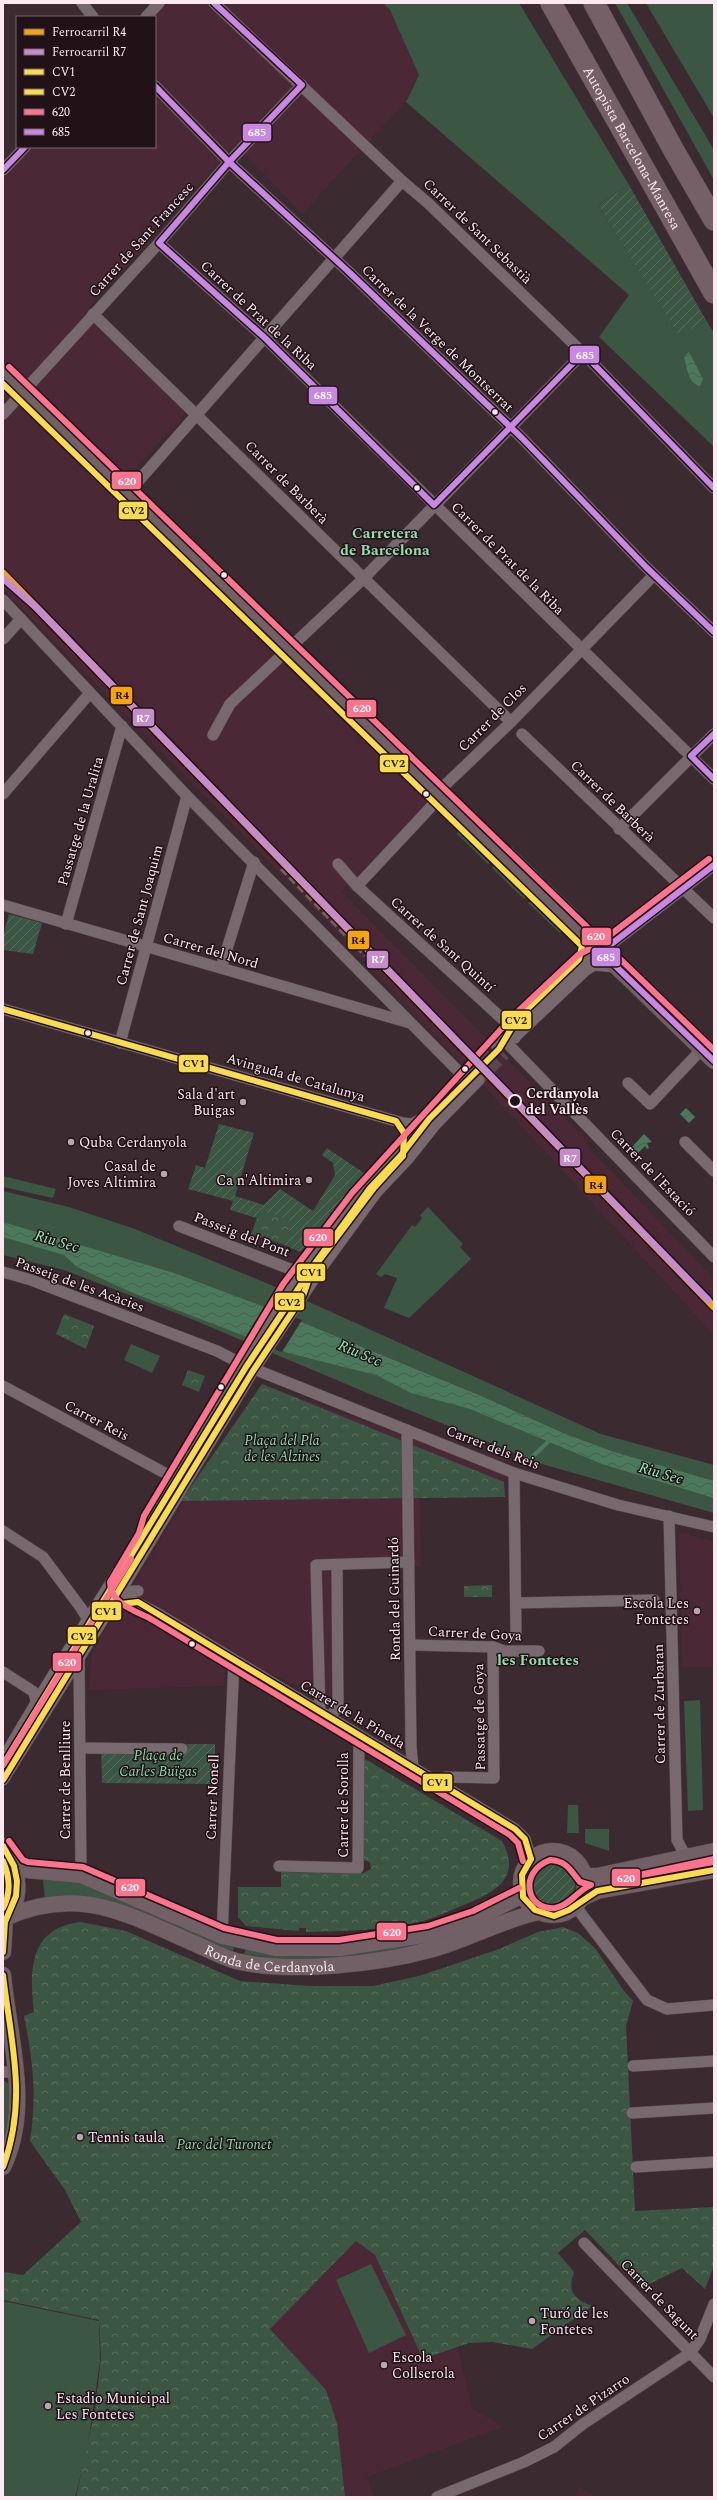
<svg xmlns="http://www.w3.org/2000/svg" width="717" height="2500" font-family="Spectral,serif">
<defs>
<pattern id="forest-crowns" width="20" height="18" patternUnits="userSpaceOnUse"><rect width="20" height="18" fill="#3b5643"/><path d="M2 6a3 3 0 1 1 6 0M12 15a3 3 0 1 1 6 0" fill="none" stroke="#586e5e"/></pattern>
<pattern id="garden-furrows" width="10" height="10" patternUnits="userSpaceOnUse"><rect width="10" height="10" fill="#3b5643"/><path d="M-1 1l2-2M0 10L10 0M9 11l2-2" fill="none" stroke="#586e5e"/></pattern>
<pattern id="water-waves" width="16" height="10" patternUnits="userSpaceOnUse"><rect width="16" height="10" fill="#4a7a5b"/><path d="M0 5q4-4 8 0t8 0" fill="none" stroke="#4b6052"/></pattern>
</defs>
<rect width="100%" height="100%" fill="#3b2a30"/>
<!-- built -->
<g fill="#4b2836">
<path d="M162,3H383L390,10L419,75L405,102L302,214L235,144L86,311L193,407L119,486L439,790L342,892L585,1138L590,1149L714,1279V1335L520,1124L309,903L3,589V160L17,147H155V17H148Z"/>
<path d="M262,1384L441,1449L504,1455L505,1497L420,1498L421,1567L343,1568L330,1702L268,1672H225L224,1686L89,1690L92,1653L179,1510Z"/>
<path d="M682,1533L714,1542V1667H682L679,1539V1535Z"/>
<path d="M356,2241L375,2255L423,2359L458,2348L472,2408L503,2427L367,2477L374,2497H345L337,2423L326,2390L270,2329Z"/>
<path d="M579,2487L596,2497H574Z"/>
</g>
<!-- grass -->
<g fill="#3b5643">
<path d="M383,3H519L629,185L598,205L679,335L706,320L714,333V447L599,337L629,295L406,102L419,75L390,10Z"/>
<path d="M615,3H627L714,150V180Z"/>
<path d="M646,3H714V118Z"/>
<path d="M458,831L490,863L488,864L457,834Z"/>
<path d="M512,847L544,878L542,880L510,848Z"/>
<path d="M494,866L528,897L524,899L492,868Z"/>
<path d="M548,882L579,912L578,915L545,883Z"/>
<path d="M531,901L562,931L560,933L528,903Z"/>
<path d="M3,1176L56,1189L53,1198L3,1187Z"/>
<path d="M3,1191L69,1207L135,1229L276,1287L601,1434L714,1465V1513L542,1464L372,1395L189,1318L64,1270L3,1255Z"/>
<path d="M428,1207L463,1244L460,1247L471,1259L409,1318L384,1308L397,1278L385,1274L381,1277L376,1274L412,1225L415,1227L422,1218L420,1215Z"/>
<path d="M131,1344L160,1356L152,1373L124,1360Z"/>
<path d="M700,1700L703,1810L688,1811L684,1701Z"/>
<path d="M568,1805H578L579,1833H567Z"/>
<path d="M585,1829H609V1851L585,1843Z"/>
<path d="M714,1859V1866L615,1883L614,1876Z"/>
<path d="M59,1878L75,1880L234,1945L233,1951L205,1941L45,1900L43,1880Z"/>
<path d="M455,1939L344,1960L275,1959L244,1954L246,1947Z"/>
<path d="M5,2081L10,2085L8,2121L3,2146V2082Z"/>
<path d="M371,2264L406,2335L369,2353L336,2280Z"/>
<path d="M3,2301L99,2321L100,2361L87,2451L75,2497H3Z"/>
</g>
<!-- forest -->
<g fill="url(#forest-crowns)">
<path d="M260,1210L293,1222L284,1245L251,1234Z"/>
<path d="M64,1314L94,1326L86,1349L56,1334Z"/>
<path d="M188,1370L205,1376L199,1392L182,1385Z"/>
<path d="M262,1384L504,1482L505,1497L181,1501Z"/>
<path d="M492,1585V1597H464V1586Z"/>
<path d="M365,1759L502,1841C524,1881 490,1894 459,1907C446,1912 433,1919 419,1922C383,1930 343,1931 306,1932V1928H299V1931L246,1926L238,1917V1887H281V1872L363,1873L371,1869L370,1862L363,1860V1760Z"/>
<path d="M81,1922L126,1931L240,1981L310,1986H373L419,1976L499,1949L538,1932L563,1927L578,1933L595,1948L624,1991L633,2001L626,2026L635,2211L714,2207V2266L705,2289L682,2268L641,2288L585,2230L558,2253L574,2272C567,2292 574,2299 592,2306L532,2349L492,2342L469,2343L423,2359L375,2255L356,2241L270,2329L326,2390L337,2423L345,2497H76L95,2410L101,2357L99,2320L3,2300V2272L23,2275L81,2222L65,2190L30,2141C37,2095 33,2061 24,2016L34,2012C29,1971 29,1927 81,1922Z"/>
</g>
<!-- garden -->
<g fill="url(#garden-furrows)">
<path d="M629,185L706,320L679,336L598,205Z"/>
<path d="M9,914L42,923L33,954L3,950V937Z"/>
<path d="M219,1124L254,1133L235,1196L264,1205L280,1189L313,1211L335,1175L333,1163L322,1155L327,1148L367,1175L324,1230L300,1252L284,1245L292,1222L260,1210L257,1218L230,1210L233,1201L188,1189L196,1165L205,1168Z"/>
<path d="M101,1744H215V1784L102,1783Z"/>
<circle cx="553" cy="1884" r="22"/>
</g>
<!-- water -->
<g fill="url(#water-waves)">
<path d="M689,352L703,379L700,386C688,384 687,367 684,357Z"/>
<path d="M686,1108L695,1117L689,1123L680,1114Z"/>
<path d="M644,1134L652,1142L647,1143L649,1148L647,1149L645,1146L638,1153L632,1147Z"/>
<path d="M3,1222L174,1273L262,1306L481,1396L563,1433L614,1452L714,1481V1498L602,1464L470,1409L411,1393L376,1375L288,1353L133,1293L77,1267L64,1255L3,1237Z"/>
</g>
<!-- pier -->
<path fill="#3b2a30" d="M265,1305L302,1320L282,1352L245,1338Z"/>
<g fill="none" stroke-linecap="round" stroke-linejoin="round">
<!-- stream -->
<path stroke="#4a7a5b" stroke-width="4" d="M528,1461L552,1438"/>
<!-- street-tunnel -->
<g stroke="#58474d" stroke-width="11" stroke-dasharray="11 5.5" stroke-linecap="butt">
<path d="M473,1074L497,1047"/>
<path d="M479,1080L505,1054"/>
</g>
<!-- street casing -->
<g stroke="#55474c" stroke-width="12">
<g id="street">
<path d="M82,3L93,17"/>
<path d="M214,3L402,181L428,203L583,353L714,488"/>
<path d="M146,17L159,3"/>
<path d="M155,86L229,162L350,273L522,438L646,567L714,632"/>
<path d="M3,170L25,147"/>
<path d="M159,243L265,338L714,779"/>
<path d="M93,314L511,722"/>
<path d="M3,414L159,243L229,162L302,85"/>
<path d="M127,494L402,181"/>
<path d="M3,600L187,796L467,1080"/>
<path d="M3,639L21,619"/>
<path d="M522,734L714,918"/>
<path d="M213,735L230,704L363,579L583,353"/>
<path d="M3,794L90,693"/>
<path d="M619,829L714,734"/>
<path d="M338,864L357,886L509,1025L515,1038"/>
<path d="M357,886L430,808L442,788L511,722L654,575"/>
<path d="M3,905L410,1023"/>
<path d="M66,924L122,726"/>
<path d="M221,968L254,862"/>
<path d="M3,1009L403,1123L412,1124L428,1115"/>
<path d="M517,1035L586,970L594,965L617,967"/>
<path d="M504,1040L714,1257"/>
<path d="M120,1043L187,796"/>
<path d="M497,1047C526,1015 562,970 601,952L714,865"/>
<path d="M628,1083L650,1104L702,1049"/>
<path d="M685,1142L714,1171"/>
<path d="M179,1226L290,1269L308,1270"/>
<path d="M3,1272L31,1280L217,1351L244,1365L514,1473L618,1505L714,1527"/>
<path d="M3,1386L176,1479"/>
<path d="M407,1430L411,1747L413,1768"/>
<path d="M514,1473L516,1635"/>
<path d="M669,1516L677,1840L684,1853L695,1855"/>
<path d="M3,1531L43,1557L81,1608L91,1624"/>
<path d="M119,1584L125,1597L155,1612L515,1829L525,1839L531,1859"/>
<path d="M117,1592L138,1591"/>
<path d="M516,1603L654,1600"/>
<path d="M410,1645L493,1647L504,1651H539"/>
<path d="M79,1658L81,1875"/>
<path d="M3,1672L34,1692L36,1702"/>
<path d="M320,1712L316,1565L409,1562"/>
<path d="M331,1718L338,1703L337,1565"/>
<path d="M80,1748L182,1749"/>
<path d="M3,1759C57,1664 119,1571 177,1478C216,1415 249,1349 291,1287C342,1210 406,1139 473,1074"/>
<path d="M3,1780L112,1605L253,1371L322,1267L376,1193L408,1159L435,1125L479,1080"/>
<path d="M441,1784L446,1777L494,1778L493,1647"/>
<path d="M279,1866L358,1868L359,1735"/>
<path d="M576,1907L647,2000L667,2009L714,2005"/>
<path d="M222,1936L234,1660"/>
<path d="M633,2066L714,2061"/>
<path d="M3,2072H16"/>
<path d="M632,2113L714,2108"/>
<path d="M636,2167L714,2162"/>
<path d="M584,2243L714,2377"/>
<path d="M437,2497L524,2462L554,2447L583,2424L690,2353L700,2339L714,2304"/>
</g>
</g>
<!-- secondary casing -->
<g stroke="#55474c" stroke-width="17">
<g id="secondary">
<path d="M3,373L714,1061"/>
<path d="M3,1846C19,1867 25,1900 3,1921"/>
<circle cx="553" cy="1883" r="32"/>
<path d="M11,1857L18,1866L26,1870L81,1875L222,1936L276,1948H340L430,1934L476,1918L523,1895"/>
<path d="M585,1876H597L714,1851"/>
<path d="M582,1898L597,1891L714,1870"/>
<path id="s1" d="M5,1918C77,1885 125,1913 191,1942C206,1948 221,1957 236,1961C291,1974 379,1964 433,1949C469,1939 502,1920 538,1912"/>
<path d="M3,1952L5,1918"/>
<path d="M3,1975C9,2038 32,2107 3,2167"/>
</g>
</g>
<!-- highway casing -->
<g stroke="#55474c" stroke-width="22">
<g id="highway">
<path id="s2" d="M551,3L714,293"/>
<path d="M594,3L673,149L714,220"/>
</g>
</g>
<!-- street -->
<use href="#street" stroke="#77696e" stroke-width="11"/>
<!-- secondary -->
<use href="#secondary" stroke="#716066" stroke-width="16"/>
<!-- highway -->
<use href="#highway" stroke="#766068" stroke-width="21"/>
<!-- rail -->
<path stroke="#716167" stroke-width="3" stroke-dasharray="8 4" stroke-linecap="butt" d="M281,869L365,956"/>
<!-- bus-1 casing -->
<g stroke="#201217" stroke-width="9">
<g id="bus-1">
<path d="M3,1009L396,1121L404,1133L403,1156L374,1188L312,1270L303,1296L253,1371L3,1780"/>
<path d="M112,1605L138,1602L515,1829L525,1839L531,1859"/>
<path d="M3,1846L14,1866L17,1881L16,1896L5,1922L3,1952"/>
<path d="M531,1859L522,1875L523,1897L535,1910L554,1916L569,1910L597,1891L714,1870"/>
<path d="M3,1975C11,2043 28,2100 3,2167"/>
</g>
</g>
<!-- bus-2 casing -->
<g stroke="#201217" stroke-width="9">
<g id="bus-2">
<path d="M3,384L582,946L579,959L517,1019L499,1049L429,1119L402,1154L370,1188L316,1262L246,1367L3,1765"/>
<path d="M3,1861C10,1877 11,1893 3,1908"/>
</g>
</g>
<!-- bus-3 casing -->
<g stroke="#201217" stroke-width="9">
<g id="bus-3">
<path d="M9,367L714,1050"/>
<path d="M3,1765L131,1559"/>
<path d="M9,1841L23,1860L28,1862L83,1867L224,1928L277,1940H339L428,1926L473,1911L519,1888"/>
<path d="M550,1860C567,1861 570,1870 580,1882L591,1885C578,1890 569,1906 555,1908C526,1911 518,1872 550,1860Z"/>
<path d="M523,1861L518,1843L510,1835L151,1619C136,1611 110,1604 110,1582L139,1533L144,1516L283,1284L352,1193L512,1017L578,955L597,945L709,859"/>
<path d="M713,1862L625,1878L714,1859"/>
</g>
</g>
<!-- bus-4 casing -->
<g stroke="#201217" stroke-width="9">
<g id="bus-4">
<path d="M214,3L302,85L229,162L159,243L265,338L434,505L583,353L714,488"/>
<path d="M155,86L229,162L350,273L522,438L646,567L714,632"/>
<path d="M3,170L25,147"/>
<path d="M714,734L691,756L714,779"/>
<path d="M714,865L601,952L714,1061"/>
</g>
</g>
<!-- bus-1 -->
<use href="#bus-1" stroke="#f9db4f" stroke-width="6"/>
<!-- bus-2 -->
<use href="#bus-2" stroke="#f9db4f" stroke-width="6"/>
<!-- bus-3 -->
<use href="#bus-3" stroke="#fc738d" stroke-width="6"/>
<!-- bus-4 -->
<use href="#bus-4" stroke="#c787e3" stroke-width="6"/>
<!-- rail-1 casing -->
<g stroke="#201217" stroke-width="10">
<path id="rail-1" d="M3,573L714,1307"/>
</g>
<!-- rail-2 casing -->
<g stroke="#201217" stroke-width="10">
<path id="rail-2" d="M3,578L36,607L708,1300"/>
</g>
<!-- rail-1 -->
<use href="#rail-1" stroke="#f6a30d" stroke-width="7"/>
<!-- rail-2 -->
<use href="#rail-2" stroke="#c68bcb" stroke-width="7"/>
</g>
<!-- markers -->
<g fill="#fee9f0" stroke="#201217" stroke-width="1.5">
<circle cx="495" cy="412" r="3.5"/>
<circle cx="417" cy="488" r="3.5"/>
<circle cx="224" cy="575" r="3.5"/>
<circle cx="426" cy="794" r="3.5"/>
<circle cx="88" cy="1033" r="3.5"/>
<circle cx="465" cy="1069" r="3.5"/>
<circle cx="221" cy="1387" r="3.5"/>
<circle cx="192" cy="1644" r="3.5"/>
</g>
<circle fill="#201217" stroke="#fee9f0" stroke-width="2" cx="515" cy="1101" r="6"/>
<g fill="#baa6ad" stroke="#201217" stroke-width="1.5">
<circle cx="243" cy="1102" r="4"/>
<circle cx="71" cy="1142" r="4"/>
<circle cx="164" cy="1174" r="4"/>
<circle cx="309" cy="1180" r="4"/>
<circle cx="697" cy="1611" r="4"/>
<circle cx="80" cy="2137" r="4"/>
<circle cx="532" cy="2321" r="4"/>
<circle cx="384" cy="2365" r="4"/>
<circle cx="48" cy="2406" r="4"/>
</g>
<g text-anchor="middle" stroke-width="3" stroke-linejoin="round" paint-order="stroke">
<!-- street labels -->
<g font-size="14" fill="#fee9f0" stroke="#201217">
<text dy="5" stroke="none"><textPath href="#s2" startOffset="166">Autopista Barcelona-Manresa</textPath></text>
<text transform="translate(478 231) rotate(44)" y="5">Carrer de Sant Sebastià</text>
<text transform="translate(141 239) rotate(-48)" y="5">Carrer de Sant Francesc</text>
<text transform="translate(259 315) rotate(43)" y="5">Carrer de Prat de la Riba</text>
<text transform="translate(438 338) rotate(44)" y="5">Carrer de la Verge de Montserrat</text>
<text transform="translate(287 482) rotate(45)" y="5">Carrer de Barberà</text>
<text transform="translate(508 558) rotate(45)" y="5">Carrer de Prat de la Riba</text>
<text transform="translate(492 717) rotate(-45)" y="5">Carrer de Clos</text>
<text transform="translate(613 801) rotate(44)" y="5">Carrer de Barberà</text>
<text transform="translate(80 821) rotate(-74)" y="5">Passatge de la Uralita</text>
<text transform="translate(139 915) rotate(-75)" y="5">Carrer de Sant Joaquim</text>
<text transform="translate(443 944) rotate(42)" y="5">Carrer de Sant Quintí</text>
<text transform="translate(211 950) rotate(16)" y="5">Carrer del Nord</text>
<text transform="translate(296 1077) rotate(16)" y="5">Avinguda de Catalunya</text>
<text transform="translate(653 1172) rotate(46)" y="5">Carrer de l'Estació</text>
<text transform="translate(242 1234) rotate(21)" y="5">Passeig del Pont</text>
<text transform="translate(80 1284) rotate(20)" y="5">Passeig de les Acàcies</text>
<text transform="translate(97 1420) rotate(28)" y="5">Carrer Reis</text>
<text transform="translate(493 1447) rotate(21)" y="5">Carrer dels Reis</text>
<text transform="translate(394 1599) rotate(-91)" y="5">Ronda del Guinardó</text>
<text transform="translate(475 1633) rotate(3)" y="5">Carrer de Goya</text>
<text transform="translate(659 1704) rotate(-91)" y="5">Carrer de Zurbaran</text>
<text transform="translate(353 1714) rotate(31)" y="5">Carrer de la Pineda</text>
<text transform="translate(479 1717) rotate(-91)" y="5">Passatge de Goya</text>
<text transform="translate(65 1780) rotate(-90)" y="5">Carrer de Benlliure</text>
<text transform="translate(212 1797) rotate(-88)" y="5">Carrer Nonell</text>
<text transform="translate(343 1805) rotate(-90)" y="5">Carrer de Sorolla</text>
<text dy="5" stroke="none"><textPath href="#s1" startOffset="277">Ronda de Cerdanyola</textPath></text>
<text transform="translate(660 2299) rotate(46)" y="5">Carrer de Sagunt</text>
<text transform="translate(583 2407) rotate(-34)" y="5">Carrer de Pizarro</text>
</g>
<!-- stop labels -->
<g font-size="14" font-weight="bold" fill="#fee9f0" stroke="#201217" text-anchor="start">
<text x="526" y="1098">Cerdanyola<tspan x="526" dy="16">del Vallès</tspan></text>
</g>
<!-- poi labels -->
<g font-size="14" fill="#fee9f0" stroke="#201217" text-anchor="start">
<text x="235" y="1099" text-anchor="end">Sala d'art<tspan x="235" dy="16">Buigas</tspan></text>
<text x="79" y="1147">Quba Cerdanyola</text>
<text x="156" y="1171" text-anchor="end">Casal de<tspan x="156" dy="16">Joves Altimira</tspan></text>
<text x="301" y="1185" text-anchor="end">Ca n'Altimira</text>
<text x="689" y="1608" text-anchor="end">Escola Les<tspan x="689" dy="16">Fontetes</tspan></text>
<text x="88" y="2142">Tennis taula</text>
<text x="540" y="2318">Turó de les<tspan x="540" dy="16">Fontetes</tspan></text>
<text x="392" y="2362">Escola<tspan x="392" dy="16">Collserola</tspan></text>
<text x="56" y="2403">Estadio Municipal<tspan x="56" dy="16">Les Fontetes</tspan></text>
</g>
<!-- park labels -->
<g font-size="14" font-style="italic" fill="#89dca6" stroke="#201217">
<text x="282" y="1445">Plaça del Pla<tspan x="282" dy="16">de les Alzines</tspan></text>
<text x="158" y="1760">Plaça de<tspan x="158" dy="16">Carles Buïgas</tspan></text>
<text x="224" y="2149">Parc del Turonet</text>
</g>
<!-- neighbourhood labels -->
<g font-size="15" font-weight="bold" fill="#93dcac" stroke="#201217">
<text x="385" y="538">Carretera<tspan x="385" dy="17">de Barcelona</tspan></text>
<text x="538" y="1665">les Fontetes</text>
</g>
<!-- water labels -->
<g font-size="15" font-style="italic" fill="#98ebb5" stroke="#201217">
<text transform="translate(57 1241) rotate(16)" y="5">Riu Sec</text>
<text transform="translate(360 1353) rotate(23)" y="5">Riu Sec</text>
<text transform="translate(661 1473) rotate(16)" y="5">Riu Sec</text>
</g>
</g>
<g stroke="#201217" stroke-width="1.5">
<rect x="242" y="123" width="30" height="19" rx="4" fill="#c787e3"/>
<rect x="569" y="345" width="31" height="19" rx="4" fill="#c787e3"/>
<rect x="308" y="386" width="30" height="19" rx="4" fill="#c787e3"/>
<rect x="111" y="471" width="31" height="19" rx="4" fill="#fc738d"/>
<rect x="118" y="501" width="30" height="19" rx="4" fill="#f9db4f"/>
<rect x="110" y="686" width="23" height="19" rx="4" fill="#f6a30d"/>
<rect x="346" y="699" width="31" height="19" rx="4" fill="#fc738d"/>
<rect x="132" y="708" width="23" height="19" rx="4" fill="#c68bcb"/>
<rect x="379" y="754" width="30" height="19" rx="4" fill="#f9db4f"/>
<rect x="581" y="927" width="31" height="19" rx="4" fill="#fc738d"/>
<rect x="347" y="930" width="23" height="20" rx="4" fill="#f6a30d"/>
<rect x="591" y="947" width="30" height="20" rx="4" fill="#c787e3"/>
<rect x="366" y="950" width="23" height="19" rx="4" fill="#c68bcb"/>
<rect x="501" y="1010" width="31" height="20" rx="4" fill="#f9db4f"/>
<rect x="178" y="1054" width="31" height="19" rx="4" fill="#f9db4f"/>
<rect x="559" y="1148" width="22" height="19" rx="4" fill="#c68bcb"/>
<rect x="584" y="1175" width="23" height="19" rx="4" fill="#f6a30d"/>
<rect x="303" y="1228" width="31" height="19" rx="4" fill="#fc738d"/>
<rect x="296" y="1263" width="30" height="19" rx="4" fill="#f9db4f"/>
<rect x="274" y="1292" width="31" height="19" rx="4" fill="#f9db4f"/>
<rect x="91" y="1601" width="31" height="20" rx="4" fill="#f9db4f"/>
<rect x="67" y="1626" width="30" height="19" rx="4" fill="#f9db4f"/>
<rect x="52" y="1652" width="30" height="20" rx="4" fill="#fc738d"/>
<rect x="422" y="1773" width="31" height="19" rx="4" fill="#f9db4f"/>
<rect x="611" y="1868" width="30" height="19" rx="4" fill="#fc738d"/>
<rect x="115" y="1878" width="31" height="19" rx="4" fill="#fc738d"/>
<rect x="376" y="1922" width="31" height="19" rx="4" fill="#fc738d"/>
</g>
<g font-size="11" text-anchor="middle" font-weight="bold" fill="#fff">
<text x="257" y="136">685</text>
<text x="585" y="359">685</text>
<text x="323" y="399">685</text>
<text x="127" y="485">620</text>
<text x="362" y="712">620</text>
<text x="143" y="722">R7</text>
<text x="596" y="940">620</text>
<text x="606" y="961">685</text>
<text x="378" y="963">R7</text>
<text x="570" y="1162">R7</text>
<text x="318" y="1241">620</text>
<text x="67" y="1666">620</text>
<text x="626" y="1882">620</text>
<text x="130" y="1891">620</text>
<text x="392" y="1936">620</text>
</g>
<g font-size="11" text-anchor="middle" font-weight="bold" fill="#111">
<text x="133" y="514">CV2</text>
<text x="122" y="699">R4</text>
<text x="394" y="767">CV2</text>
<text x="358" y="944">R4</text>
<text x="516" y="1024">CV2</text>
<text x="194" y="1067">CV1</text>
<text x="596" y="1189">R4</text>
<text x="311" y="1276">CV1</text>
<text x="289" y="1306">CV2</text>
<text x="106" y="1615">CV1</text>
<text x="82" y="1640">CV2</text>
<text x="438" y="1786">CV1</text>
</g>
<!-- border -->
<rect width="717" height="2500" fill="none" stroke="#fee9f0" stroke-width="8"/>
<!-- legend -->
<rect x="16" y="16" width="140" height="132" fill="#201217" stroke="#79686e"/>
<rect x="24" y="29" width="20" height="6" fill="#f6a30d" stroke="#79686e"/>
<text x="52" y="36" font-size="12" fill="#fee9f0">Ferrocarril R4</text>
<rect x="24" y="49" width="20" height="6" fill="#c68bcb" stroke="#79686e"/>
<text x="52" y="56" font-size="12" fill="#fee9f0">Ferrocarril R7</text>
<rect x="24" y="69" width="20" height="6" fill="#f9db4f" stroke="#79686e"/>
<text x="52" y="76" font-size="12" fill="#fee9f0">CV1</text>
<rect x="24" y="89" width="20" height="6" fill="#f9db4f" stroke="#79686e"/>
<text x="52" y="96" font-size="12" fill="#fee9f0">CV2</text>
<rect x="24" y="109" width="20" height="6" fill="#fc738d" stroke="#79686e"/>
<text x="52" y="116" font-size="12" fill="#fee9f0">620</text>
<rect x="24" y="129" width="20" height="6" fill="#c787e3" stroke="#79686e"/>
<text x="52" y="136" font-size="12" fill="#fee9f0">685</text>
</svg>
